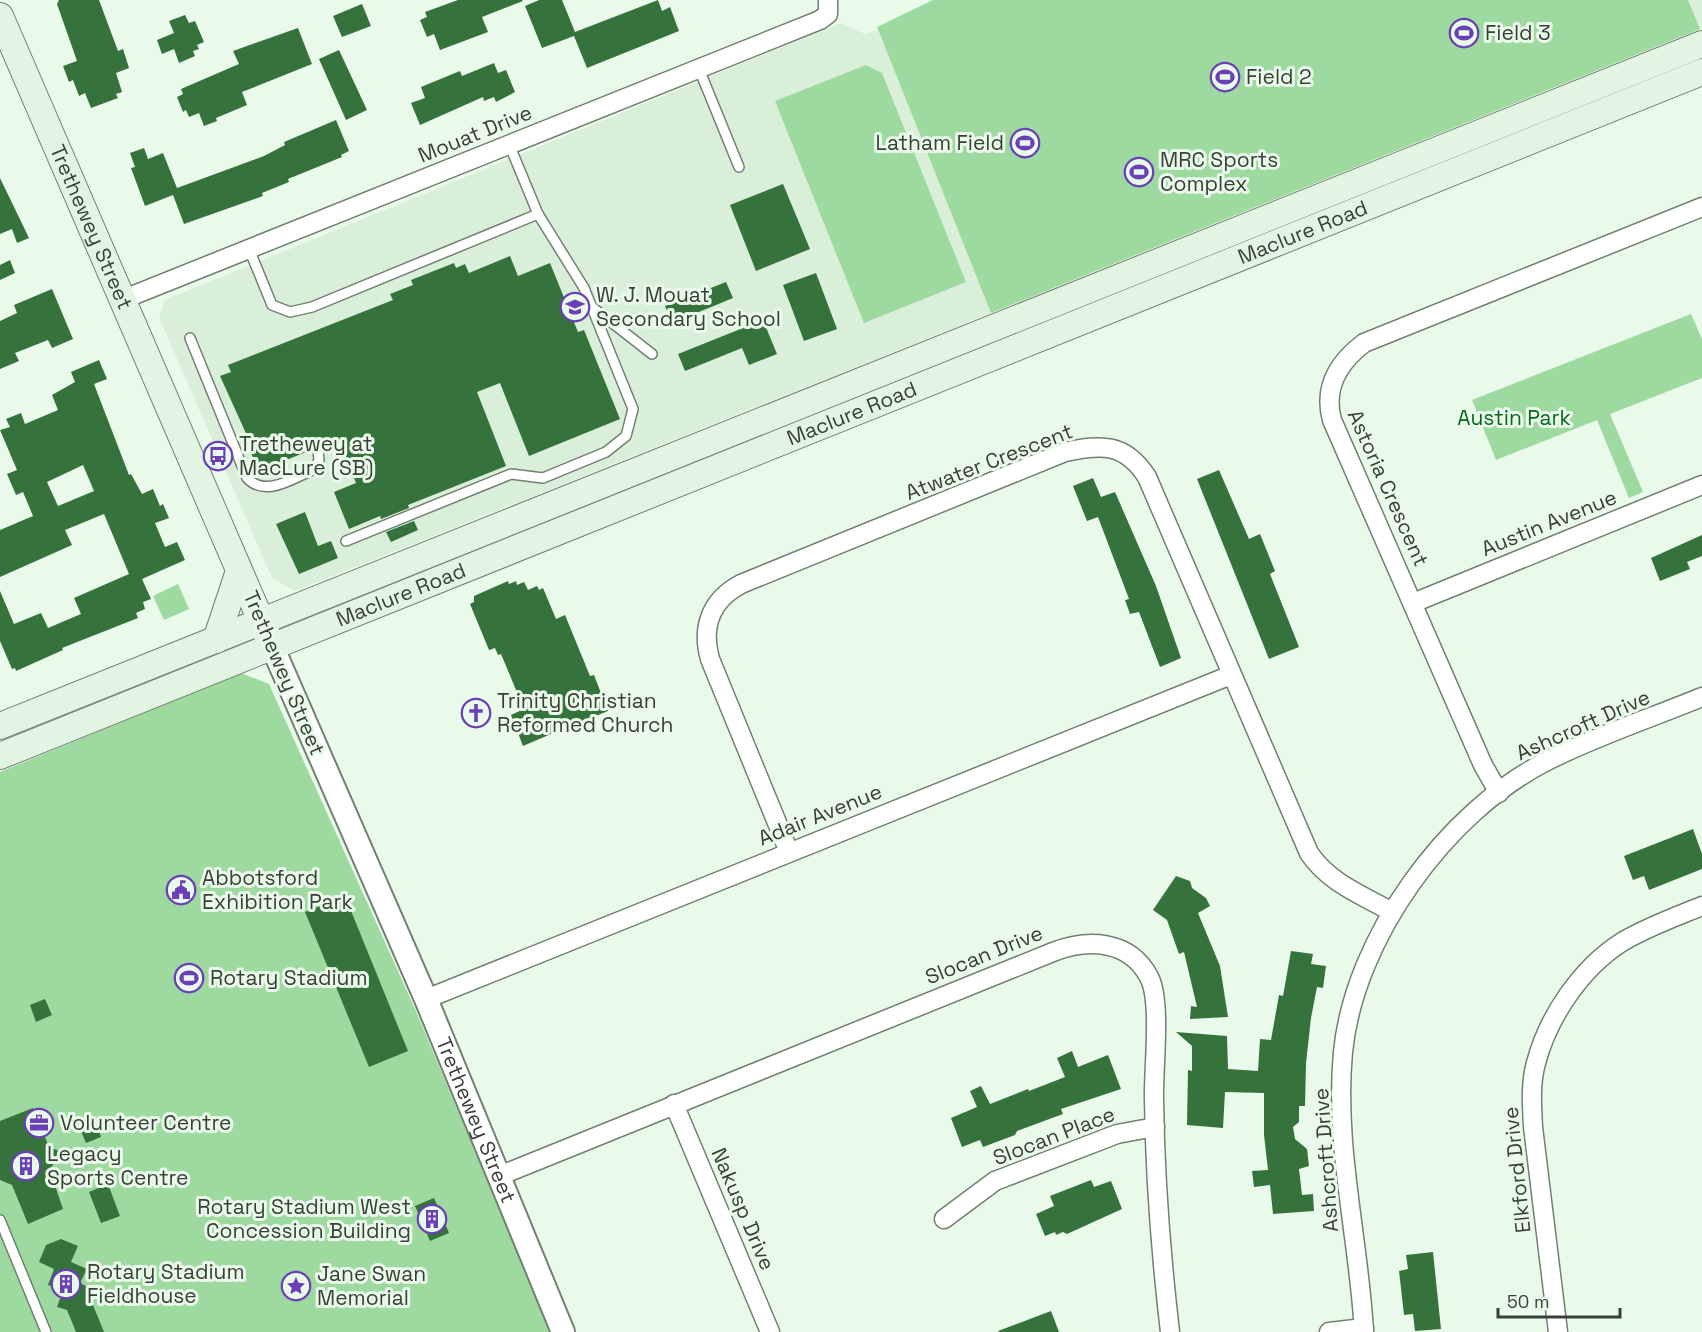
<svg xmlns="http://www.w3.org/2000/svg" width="1702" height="1332" font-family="'Space Grotesk',sans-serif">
<rect width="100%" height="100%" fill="#eafaea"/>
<!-- built -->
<g fill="#daefda">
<path d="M1688,0H1702V28L1700,29Z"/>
<path d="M841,23L865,34L878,30L991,313L295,591L272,578L159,317L165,300Z"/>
</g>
<!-- green -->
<g fill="#9ed9a0">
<path d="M933,0H1688L1700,29L991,313L877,27Z"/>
<path d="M866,65L882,73L966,282L864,323L775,101Z"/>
<path d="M1691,314L1702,339V378L1610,414L1643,492L1629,498L1597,420L1496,460L1472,400Z"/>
<path d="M178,584L189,609L164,620L153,596Z"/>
<path d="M241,673L269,684L415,1009L551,1332H0V772Z"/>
</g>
<!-- building -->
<g fill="#36723b" fill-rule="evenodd">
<path d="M59,0H99L118,51L123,49L129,68L116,73L122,92L116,94L118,98L91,108L85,93L79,96L73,80L69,82L63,66L77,61L57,4Z"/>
<path d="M458,0H522L523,1L482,17L488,32L440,50L434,34L427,37L420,20L427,17L425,12Z"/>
<path d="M539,0H562L575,32L658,0L662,11L670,7L679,31L587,68L574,36L542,48L525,6Z"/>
<path d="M362,4L371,26L342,37L333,16Z"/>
<path d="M185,15L189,23L195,21L204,42L197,45L199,49L193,51L195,56L179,63L174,49L162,54L157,40L174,33L169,21Z"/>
<path d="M298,28L312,64L242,92L247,105L216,118L217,121L204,126L199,113L189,117L186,110L183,112L177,97L183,94L181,89L239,64L233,51Z"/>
<path d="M339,50L367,110L346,120L319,59Z"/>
<path d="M494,63L498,73L506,70L515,92L496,102L494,97L484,101L483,97L420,125L411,103L425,98L421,87L460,71L462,76Z"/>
<path d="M336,120L349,151L341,155L342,157L288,179L289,182L262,193L263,196L184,224L173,195L145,206L131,168L135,167L130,153L144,148L148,159L163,153L177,188L264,156L285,145L284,142Z"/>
<path d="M0,178L29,238L17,243L12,229L0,234Z"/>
<path d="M783,184L810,249L756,271L730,205Z"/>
<path d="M510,256L518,276L550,263L578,332L584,330L620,419L529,456L500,383L477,392L506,466L408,505L409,508L381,519L380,516L349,529L334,492L356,483L339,439L323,445L315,444L311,450L269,467L267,463L257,468L246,440H249L220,376L231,372L228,365L393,300L390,294L413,285L411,280L454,263L456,268L465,264L469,273Z"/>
<path d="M10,260L15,273L0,280V265Z"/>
<path d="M816,273L837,329L804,341L783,285Z"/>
<path d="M726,282L733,298L672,323L665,306Z"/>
<path d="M52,289L73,339L52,348L48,340L15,353L19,361L0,369V321L17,313L14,305Z"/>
<path d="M763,320L777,354L749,365L742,348L685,371L678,354Z"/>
<path d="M99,360L107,379L94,384L129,475L131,474L142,494L153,489L160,506L163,504L169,518L155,523L165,547L177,542L185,560L142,579L151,599L143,602L145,609L136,613L138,618L62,648L63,650L16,671L15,668L12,669L0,641V591L14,624L41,613L48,628L81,614L74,598L129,574L104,514L65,530L72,545L0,577V530L33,516L23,492L16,495L7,474L17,470L0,430L10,427L6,419L21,413L25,424L58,410L52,395L75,382L71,372ZM83,465L94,491L58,506L47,482Z"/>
<path d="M1219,470L1249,539L1260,534L1275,571L1270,574L1299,647L1269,659L1197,479Z"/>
<path d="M1093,478L1101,497L1115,492L1156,586L1181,658L1160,667L1139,612L1130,614L1125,600L1129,599L1098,517L1087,521L1073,486Z"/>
<path d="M305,512L318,546L331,541L338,558L299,574L276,524Z"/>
<path d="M414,521L418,530L391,542L386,532Z"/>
<path d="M1702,535V556L1687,562L1690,569L1660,581L1651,558Z"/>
<path d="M508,581L509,584L516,581L517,585L524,582L528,590L537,586L539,590L543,588L556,619L565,615L590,676L594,675L608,711L591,718L593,722L580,727L579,722L523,746L511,715L524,709L501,654L498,655L495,648L489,650L470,604L474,602V596Z"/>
<path d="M1693,829L1702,854V869L1649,890L1644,876L1633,880L1624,856Z"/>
<path d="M1176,876L1190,881L1192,888L1206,898L1210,906L1198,913L1220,966L1228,1017L1190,1019L1191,1006L1197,1007L1184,952L1179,954L1167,920L1153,910Z"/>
<path d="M345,896L408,1051L369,1067L305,912Z"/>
<path d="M1291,951L1313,954L1311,964L1326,966L1323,988L1317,987L1311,1018L1306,1063L1305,1106H1299V1122L1293,1127L1295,1139L1307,1149L1309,1166L1299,1169L1302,1195L1313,1194L1314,1211L1273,1214L1270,1185L1254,1187L1252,1171L1268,1170L1264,1135V1093L1225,1092L1223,1128L1187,1125L1188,1070L1192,1071V1046L1176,1032L1227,1036L1228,1069L1258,1071L1260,1039L1271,1040L1279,995L1283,996Z"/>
<path d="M45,999L52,1015L36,1022L30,1005Z"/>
<path d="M1072,1051L1078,1067L1108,1055L1121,1089L1061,1109L1063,1114L1017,1131L1015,1135L983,1147L980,1140L962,1147L951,1118L977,1107L970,1091L981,1086L990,1104L1028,1089L1029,1091L1065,1077L1057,1058Z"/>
<path d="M33,1108L49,1147L59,1151L50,1171L63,1209L28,1224L12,1185L0,1180V1121Z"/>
<path d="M96,1123L101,1137L86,1143L80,1129Z"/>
<path d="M1091,1180L1094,1187L1111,1181L1122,1209L1067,1234L1063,1232L1056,1235L1055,1232L1045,1236L1036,1214L1054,1206L1050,1196Z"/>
<path d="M108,1184L120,1216L101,1223L89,1192Z"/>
<path d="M434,1198L449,1233L430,1241L415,1206Z"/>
<path d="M61,1239L78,1246L71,1262L87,1269L80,1283L96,1291L91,1300L104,1332H76L67,1310L57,1307L63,1290L48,1285L54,1269L39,1262L46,1245Z"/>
<path d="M1433,1252L1441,1329L1415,1331L1413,1314L1404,1315L1399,1271L1408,1269L1406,1255Z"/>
<path d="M1051,1311L1059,1332H999L998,1331Z"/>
</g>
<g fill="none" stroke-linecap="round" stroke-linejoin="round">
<!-- service casing -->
<g stroke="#728072" stroke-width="12">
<g id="service">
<path d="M699,69L739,167"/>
<path d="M249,249L272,305L290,312L312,307L538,214"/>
<path d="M592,307L652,354"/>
<path d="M190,338L247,478C266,498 293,478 315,469L319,460L318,450"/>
<path d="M346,541L511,474L543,478L606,452L626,436L633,409L584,288L538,214L509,144"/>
<path d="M0,1220L46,1332"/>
</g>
</g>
<!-- minor casing -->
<g stroke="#728072" stroke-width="21">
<g id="minor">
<path d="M124,299L820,20L828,14V0"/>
<path d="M1413,603L1702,485"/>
<path d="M1499,793L1483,765L1332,420C1323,387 1339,362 1364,343L1702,207"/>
<path d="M789,852L710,659C701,627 711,600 741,584L1065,452C1102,444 1125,443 1147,477L1309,853C1328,882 1362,895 1392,912"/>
<path d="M426,999L1231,675"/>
<path d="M674,1104L770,1332"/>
<path d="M499,1176L1053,952C1087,939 1129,939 1149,977C1162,1001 1153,1070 1154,1100C1155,1177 1161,1255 1170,1332"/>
<path d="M944,1219L995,1181L1117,1134L1155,1127"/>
<path d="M1329,1332L1364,1328"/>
<path d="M1364,1332C1359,1239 1334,1146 1343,1052C1354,939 1446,812 1547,761C1596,736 1651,718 1702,697"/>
<path d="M1558,1332L1533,1127C1532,1106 1530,1084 1536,1063C1548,1017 1581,968 1622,942C1647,927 1675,917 1702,906"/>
</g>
</g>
<!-- tertiary casing -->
<g stroke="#728072" stroke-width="26">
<g id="tertiary">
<path id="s1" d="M272,646L426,999L563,1332"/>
</g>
</g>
<!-- secondary casing -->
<g stroke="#728072" stroke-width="28">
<g id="secondary">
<path id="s2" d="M0,16L268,637"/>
<path d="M216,640L239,571"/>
<path d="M0,726L1702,44"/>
<path id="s3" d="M0,756L1702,72"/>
</g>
</g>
<!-- service -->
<use href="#service" stroke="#fff" stroke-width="9"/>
<!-- minor -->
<use href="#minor" stroke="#fff" stroke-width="18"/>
<!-- tertiary -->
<use href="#tertiary" stroke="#fff" stroke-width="22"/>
<!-- secondary -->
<use href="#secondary" stroke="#e2f5e2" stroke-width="26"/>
</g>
<!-- icons -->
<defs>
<g id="stadium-ring" transform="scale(1.5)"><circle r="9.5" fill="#eafaea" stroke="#6a3fb7" stroke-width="1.5"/><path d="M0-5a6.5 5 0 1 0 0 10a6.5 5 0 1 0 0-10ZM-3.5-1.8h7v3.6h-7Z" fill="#6a3fb7"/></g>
<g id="school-ring" transform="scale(1.5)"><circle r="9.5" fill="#eafaea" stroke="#6a3fb7" stroke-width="1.5"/><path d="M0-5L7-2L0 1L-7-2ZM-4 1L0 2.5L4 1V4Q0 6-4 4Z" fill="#6a3fb7"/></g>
<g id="bus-ring" transform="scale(1.5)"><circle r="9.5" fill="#eafaea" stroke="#6a3fb7" stroke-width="1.5"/><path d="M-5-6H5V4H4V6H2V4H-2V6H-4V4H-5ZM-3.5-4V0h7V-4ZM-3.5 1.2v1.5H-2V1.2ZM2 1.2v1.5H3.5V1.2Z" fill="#6a3fb7"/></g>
<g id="church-ring" transform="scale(1.5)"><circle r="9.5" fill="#eafaea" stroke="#6a3fb7" stroke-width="1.5"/><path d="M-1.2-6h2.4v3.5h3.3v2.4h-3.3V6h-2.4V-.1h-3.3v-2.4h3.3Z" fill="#6a3fb7"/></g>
<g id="civic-ring" transform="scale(1.5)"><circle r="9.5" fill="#eafaea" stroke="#6a3fb7" stroke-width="1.5"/><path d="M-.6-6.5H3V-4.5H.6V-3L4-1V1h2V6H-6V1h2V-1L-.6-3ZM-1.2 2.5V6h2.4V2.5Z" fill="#6a3fb7"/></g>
<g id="office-ring" transform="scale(1.5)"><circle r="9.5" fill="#eafaea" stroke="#6a3fb7" stroke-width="1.5"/><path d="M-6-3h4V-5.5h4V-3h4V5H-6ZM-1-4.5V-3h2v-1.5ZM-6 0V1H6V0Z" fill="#6a3fb7"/></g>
<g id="building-ring" transform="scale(1.5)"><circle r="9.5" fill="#eafaea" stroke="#6a3fb7" stroke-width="1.5"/><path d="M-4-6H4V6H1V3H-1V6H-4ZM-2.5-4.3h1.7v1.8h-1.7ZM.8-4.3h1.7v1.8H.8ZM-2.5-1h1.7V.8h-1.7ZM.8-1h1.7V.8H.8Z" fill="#6a3fb7"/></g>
<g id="sight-ring" transform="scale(1.5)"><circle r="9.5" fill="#eafaea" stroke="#6a3fb7" stroke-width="1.5"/><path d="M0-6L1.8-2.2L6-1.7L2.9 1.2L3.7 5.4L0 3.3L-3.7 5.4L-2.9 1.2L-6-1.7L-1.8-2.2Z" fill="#6a3fb7"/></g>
</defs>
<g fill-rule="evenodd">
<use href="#stadium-ring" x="1464" y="33"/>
<use href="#stadium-ring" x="1225" y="77"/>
<use href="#stadium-ring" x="1025" y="143"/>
<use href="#stadium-ring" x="1139" y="172"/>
<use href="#school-ring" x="575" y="307"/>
<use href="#bus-ring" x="218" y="456"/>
<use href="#church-ring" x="476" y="713"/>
<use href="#civic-ring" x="181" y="890"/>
<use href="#stadium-ring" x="189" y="978"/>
<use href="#office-ring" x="39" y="1123"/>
<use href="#building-ring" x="26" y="1166"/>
<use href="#building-ring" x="432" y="1219"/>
<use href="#building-ring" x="66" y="1284"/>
<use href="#sight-ring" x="296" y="1286"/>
</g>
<g text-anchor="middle" stroke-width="6" stroke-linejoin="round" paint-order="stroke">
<!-- poi labels -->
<g font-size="21" fill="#393f39" stroke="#eafaea" text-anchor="start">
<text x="1485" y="40">Field 3</text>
<text x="1246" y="84">Field 2</text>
<text x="1004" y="150" text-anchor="end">Latham Field</text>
<text x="1160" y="167">MRC Sports<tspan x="1160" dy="24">Complex</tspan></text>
<text x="596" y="302">W. J. Mouat<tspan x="596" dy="24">Secondary School</tspan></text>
<text x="239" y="451">Trethewey at<tspan x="239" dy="24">MacLure (SB)</tspan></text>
<text x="497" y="708">Trinity Christian<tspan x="497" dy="24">Reformed Church</tspan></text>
<text x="202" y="885">Abbotsford<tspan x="202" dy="24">Exhibition Park</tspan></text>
<text x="210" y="985">Rotary Stadium</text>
<text x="60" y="1130">Volunteer Centre</text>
<text x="47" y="1161">Legacy<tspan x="47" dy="24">Sports Centre</tspan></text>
<text x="411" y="1214" text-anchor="end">Rotary Stadium West<tspan x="411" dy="24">Concession Building</tspan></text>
<text x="87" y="1279">Rotary Stadium<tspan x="87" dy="24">Fieldhouse</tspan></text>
<text x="317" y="1281">Jane Swan<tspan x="317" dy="24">Memorial</tspan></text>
</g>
<!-- street labels -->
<g font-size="21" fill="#393f39" stroke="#eafaea">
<text transform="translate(475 134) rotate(-22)" y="7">Mouat Drive</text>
<text dy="7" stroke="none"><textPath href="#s2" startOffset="230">Trethewey Street</textPath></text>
<text dy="7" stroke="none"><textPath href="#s3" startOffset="1404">Maclure Road</textPath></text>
<text dy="7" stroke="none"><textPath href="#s3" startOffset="918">Maclure Road</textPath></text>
<text transform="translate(989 462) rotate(-21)" y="7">Atwater Crescent</text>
<text transform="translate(1388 488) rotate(66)" y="7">Astoria Crescent</text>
<text transform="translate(1549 523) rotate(-22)" y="7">Austin Avenue</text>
<text dy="7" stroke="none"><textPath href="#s3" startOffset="432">Maclure Road</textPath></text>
<text transform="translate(284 673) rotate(67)" y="7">Trethewey Street</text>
<text transform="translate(1583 725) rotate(-24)" y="7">Ashcroft Drive</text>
<text transform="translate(820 815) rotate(-22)" y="7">Adair Avenue</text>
<text transform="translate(984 955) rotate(-22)" y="7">Slocan Drive</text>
<text dy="7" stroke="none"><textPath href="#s1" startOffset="516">Trethewey Street</textPath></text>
<text transform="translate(1054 1136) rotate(-21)" y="7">Slocan Place</text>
<text transform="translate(1326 1160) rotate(-94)" y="7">Ashcroft Drive</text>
<text transform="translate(1517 1170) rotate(-96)" y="7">Elkford Drive</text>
<text transform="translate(743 1209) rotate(67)" y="7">Nakusp Drive</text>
</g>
<!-- park labels -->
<g font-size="21" fill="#07671d" stroke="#eafaea">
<text x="1514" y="425">Austin Park</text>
</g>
</g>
<!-- scale -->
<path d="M1498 1308v9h122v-9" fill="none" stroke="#393f39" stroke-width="3"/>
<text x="1507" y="1308" font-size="18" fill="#393f39" stroke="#eafaea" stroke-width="4.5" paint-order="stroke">50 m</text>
</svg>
